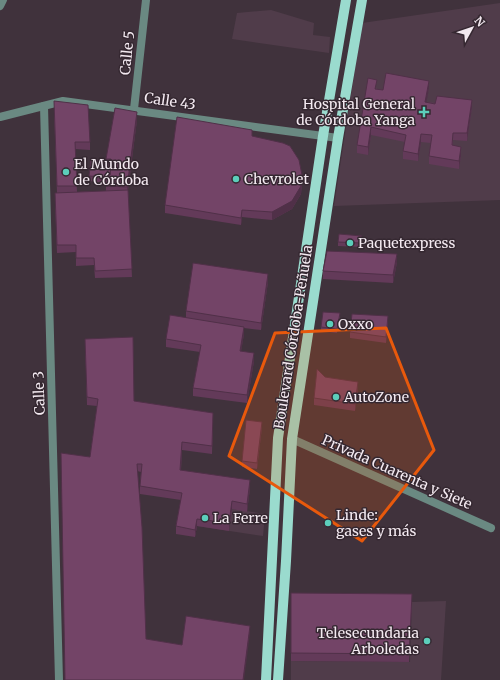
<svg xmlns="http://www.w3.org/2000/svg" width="500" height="680" font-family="Merriweather,serif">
<rect width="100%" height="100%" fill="#40323c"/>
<!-- built -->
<g fill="#503c4a">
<path d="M500,3V200L334,206L362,23Z"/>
<path d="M271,10L314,23L313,35L330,37L329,53L232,39L237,13Z"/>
<path d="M182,501L265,514L263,536L197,526L195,537Z"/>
<path d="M446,601L441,680H291V661L410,662L412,602Z"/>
</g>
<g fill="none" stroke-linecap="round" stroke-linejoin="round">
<!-- minor -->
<g stroke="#6a8982" stroke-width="8">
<path d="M0,6L3,0"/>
<path d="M44,106L59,680"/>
<path d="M134,109L146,0"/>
<path d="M0,117L63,101L338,138"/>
<path d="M292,439L491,528"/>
</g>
<!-- primary -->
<g stroke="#9adbce" stroke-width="10">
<path d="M266,680L278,438L323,136L346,0"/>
<path d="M278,680L286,561L292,439L338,138L362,0"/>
</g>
</g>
<!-- wall -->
<g fill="#633a59">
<path d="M377,87V89L383,90L429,88L426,102L472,107L467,141L453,140V145L461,155L459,169L429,164V156L431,143L421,142L418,161L403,159V151L405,142L371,135L368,155L357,153V145Z"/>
<path d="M54,109L90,142V150L75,149L77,192L106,191V183L89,181V176L106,161V159L137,120L128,190L132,277L95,278L94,265L76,266V252L57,253L55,201L57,193Z"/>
<path d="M252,136L302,183L301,194L292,209L272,220L242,217L241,225L165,213V205Z"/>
<path d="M362,240L361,247L338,246V242Z"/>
<path d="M397,262L393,283L323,279V271Z"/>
<path d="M268,282L261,330L244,328V334L241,351L254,361L247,403L193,396V388L200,352L166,347V339L186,318V311Z"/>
<path d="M340,317L337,333L321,331V327Z"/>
<path d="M388,322L386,343L350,338V332Z"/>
<path d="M85,339L134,401L213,421L212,454L182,450L181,470L250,488L247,512L232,509L229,531L197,526L195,537L176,534V526L181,500L140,494V486L141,472L137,471L146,639L182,645L250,633L65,680L90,457L97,406L87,405Z"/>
<path d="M325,377L358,389L355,411L314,405V398Z"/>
<path d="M262,427L257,469L242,467V461Z"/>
<path d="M291,593L412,602L409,662L291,661Z"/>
</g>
<!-- shaded-wall -->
<g fill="#503048">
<path d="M429,81V88L425,110V102Z"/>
<path d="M472,100V107L467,141V133Z"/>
<path d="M137,112V120L127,195V187Z"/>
<path d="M371,127V135L368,155V147Z"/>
<path d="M421,134V142L418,161V154Z"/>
<path d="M461,147V155L459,169V161Z"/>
<path d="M302,175V183L301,194L292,209L272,220V212Z"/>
<path d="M242,210V217L241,225V218Z"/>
<path d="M397,254V262L393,283V275Z"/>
<path d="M268,274V282L261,330V323Z"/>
<path d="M388,316V322L386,343V337Z"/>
<path d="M244,327V334L240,359V351Z"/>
<path d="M254,353V361L247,403V395Z"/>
<path d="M358,382V389L355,411V404Z"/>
<path d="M262,422V427L257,469V463Z"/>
<path d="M182,442V450L180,477V470Z"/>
<path d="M250,480V488L247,512V504Z"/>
<path d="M232,501V509L229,531V523Z"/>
<path d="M197,519V526L195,537V530Z"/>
<path d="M250,626V633L244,680H243Z"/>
</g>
<!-- building -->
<g fill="#734467" stroke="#503048">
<path d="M386,73L429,81L425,102L435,104L437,96L472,100L467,133H453L452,145L461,147L459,161L429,156L432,135L421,134L418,154L403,151L406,135L371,127L368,147L357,145L368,78L377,80L375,89L383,90Z"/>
<path d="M54,101L88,105L90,142H75L77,186H57Z"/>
<path d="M115,108L137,112L127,187L106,186V175H110L111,159H106Z"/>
<path d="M177,117L252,130V136L283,143L290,146L299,160L302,175L301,186L292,201L272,212L242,210L241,218L165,205Z"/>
<path d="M91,160L111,161L110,175H106V177L89,176Z"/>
<path d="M128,190L132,269L95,271L94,258H76V245H57L55,193Z"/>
<path d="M339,234L362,236L361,243L338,242Z"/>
<path d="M327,251L397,254L393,275L323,271Z"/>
<path d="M193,263L268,274L261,323L186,311Z"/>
<path d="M323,312L340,313L337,329L321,327Z"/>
<path d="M352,314L388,316L386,337L350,332Z"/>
<path d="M170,315L244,327L240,351L254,353L247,395L193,388L201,345L166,339Z"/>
<path d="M133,337L134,401L213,413L212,446L182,442L180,470L250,480L247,504L232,501L229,523L197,519L195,530L176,526L182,493L140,486L142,464H137L142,527L146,639L182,645L186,616L250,626L243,680H65L61,453L90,457L98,399L87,397L85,339Z"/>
<path d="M317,369L325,377L358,382L355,404L314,398Z"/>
<path d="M246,420L262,422L257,463L242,461Z"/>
<path d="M291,593L412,594L409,654L291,653Z"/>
</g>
<!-- marked area -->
<path fill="#e8590c" fill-opacity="0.2" stroke="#e8590c" stroke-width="3" stroke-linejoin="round" d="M386,328L434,450L362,541L229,456L275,333Z"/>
<!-- markers -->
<g fill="#5ccebb" stroke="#352831" stroke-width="1.5">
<path d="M422 106h4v4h4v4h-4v4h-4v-4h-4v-4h4z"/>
<circle cx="66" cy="172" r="4"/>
<circle cx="236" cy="179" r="4"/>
<circle cx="350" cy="243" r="4"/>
<circle cx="330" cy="324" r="4"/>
<circle cx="336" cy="397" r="4"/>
<circle cx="205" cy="518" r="4"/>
<circle cx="328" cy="523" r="4"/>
<circle cx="427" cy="641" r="4"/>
</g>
<g text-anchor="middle" stroke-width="3" stroke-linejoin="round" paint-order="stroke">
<!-- street labels -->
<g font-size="14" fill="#f4eaf1" stroke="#352831">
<text transform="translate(127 53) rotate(-84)" y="5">Calle 5</text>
<text transform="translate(170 101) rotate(8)" y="5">Calle 43</text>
<text transform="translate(293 337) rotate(-81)" y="5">Boulevard Córdoba-Peñuela</text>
<text transform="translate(39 393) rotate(-92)" y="5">Calle 3</text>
<text transform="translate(397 472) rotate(24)" y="5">Privada Cuarenta y Siete</text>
</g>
<!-- poi labels -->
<g font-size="14" fill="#f4eaf1" stroke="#352831" text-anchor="start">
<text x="415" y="109" text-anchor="end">Hospital General<tspan x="415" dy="16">de Córdoba Yanga</tspan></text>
<text x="74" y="169">El Mundo<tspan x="74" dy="16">de Córdoba</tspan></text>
<text x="244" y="184">Chevrolet</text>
<text x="358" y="248">Paquetexpress</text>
<text x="338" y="329">Oxxo</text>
<text x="344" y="402">AutoZone</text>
<text x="336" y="520">Linde:<tspan x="336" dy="16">gases y más</tspan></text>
<text x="213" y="523">La Ferre</text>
<text x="419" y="638" text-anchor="end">Telesecundaria<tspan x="419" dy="16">Arboledas</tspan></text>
</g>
</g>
<!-- north arrow -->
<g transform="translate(472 28) rotate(50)" stroke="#352831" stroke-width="3" paint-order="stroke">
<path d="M0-3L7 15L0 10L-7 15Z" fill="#f4eaf1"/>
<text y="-6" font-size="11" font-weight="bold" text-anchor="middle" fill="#f4eaf1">N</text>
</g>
</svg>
